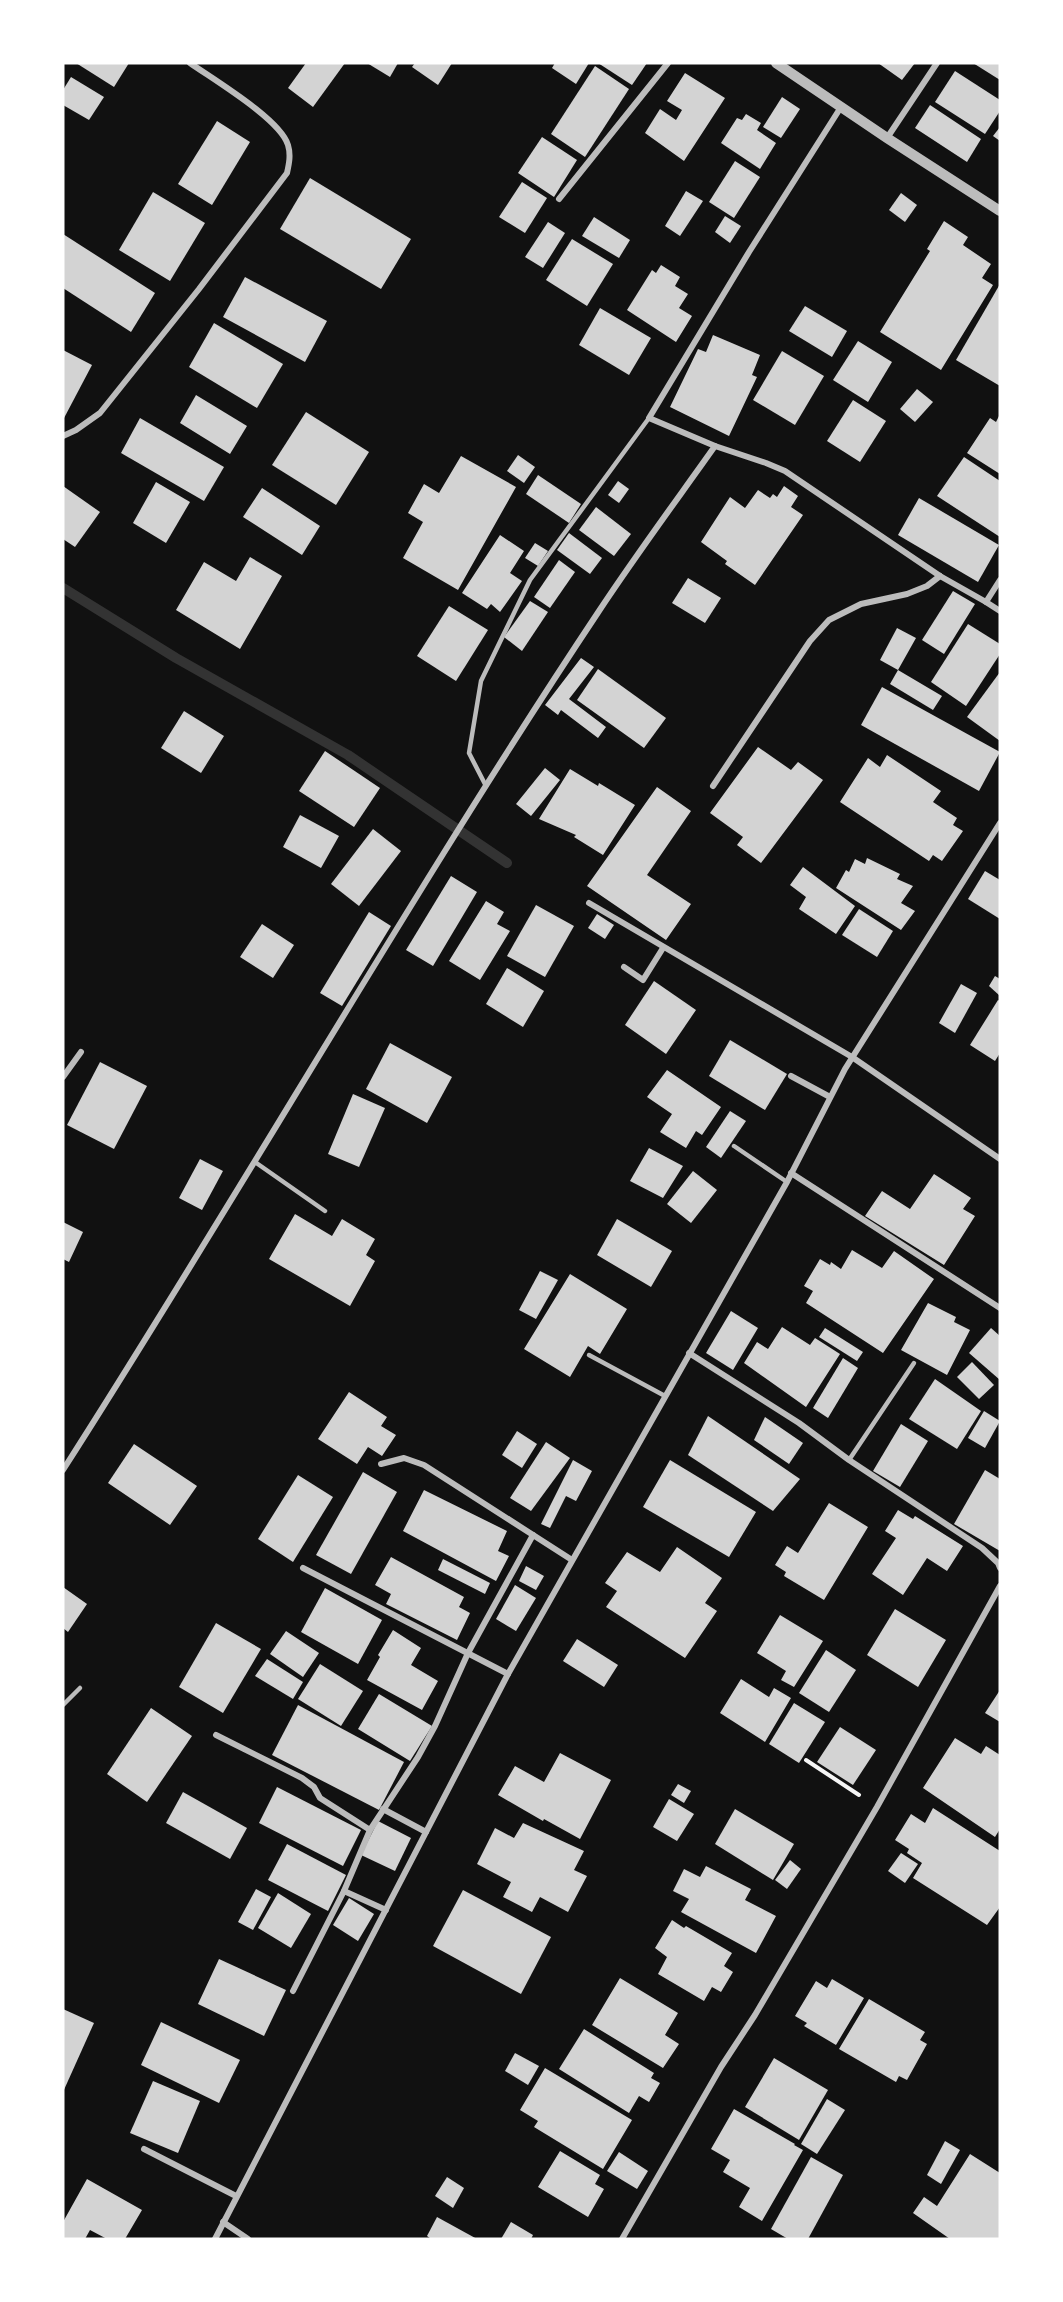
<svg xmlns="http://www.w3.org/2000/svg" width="1063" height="2302" font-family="Figtree,sans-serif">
<rect width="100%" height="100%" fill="#111"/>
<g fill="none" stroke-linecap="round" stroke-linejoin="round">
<!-- stream -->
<path stroke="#333" stroke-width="10" d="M63,588L176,658L348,755L507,863"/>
</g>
<!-- building -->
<g fill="#d3d3d3">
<path d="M76,63H129L114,87Z"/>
<path d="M306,63H345L313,107L288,88Z"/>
<path d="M367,63H398L390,77Z"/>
<path d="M415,63H452L438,85L412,67Z"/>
<path d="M555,63H589L576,84L552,68Z"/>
<path d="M598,63H647L632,85Z"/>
<path d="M878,63H915L902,80Z"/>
<path d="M973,63L1000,64V80Z"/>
<path d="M595,66L629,89L585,157L551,134Z"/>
<path d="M955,71L1000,100V111L985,134L935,102Z"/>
<path d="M685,73L725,98L684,161L645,133L660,109L676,120L682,110L667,101Z"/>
<path d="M71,77L104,97L89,120L63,105V90Z"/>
<path d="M782,97L800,109L781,138L763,127Z"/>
<path d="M930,105L981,139L967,162L915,128Z"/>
<path d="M746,114L761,123L757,130L776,143L760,169L721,143L737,118L742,120Z"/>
<path d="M217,121L250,142L212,205L178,184Z"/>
<path d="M1000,127V141L993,136Z"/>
<path d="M542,137L577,160L554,197L518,173Z"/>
<path d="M735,161L760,177L734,218L709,202Z"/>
<path d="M310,178L411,239L381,289L280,229Z"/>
<path d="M522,182L547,198L525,233L499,217Z"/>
<path d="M686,191L703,201L680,236L665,226Z"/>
<path d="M153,192L205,223L170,281L119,250Z"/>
<path d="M901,193L917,205L905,222L889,210Z"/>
<path d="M725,216L741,226L730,243L715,232Z"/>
<path d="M594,217L630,240L619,258L582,236Z"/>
<path d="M944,221L968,237L963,245L991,264L982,278L993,285L941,370L880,332L930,251L927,249Z"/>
<path d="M548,222L565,233L543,268L525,257Z"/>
<path d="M63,234L155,293L131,332L63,288Z"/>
<path d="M572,239L613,264L587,306L546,280Z"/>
<path d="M661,265L680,277L675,286L688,294L679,308L692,316L676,342L627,310L652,270L656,273Z"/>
<path d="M245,277L327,321L305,362L223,317Z"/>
<path d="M1000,284V386L956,360Z"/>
<path d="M805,306L847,331L832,357L789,331Z"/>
<path d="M600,308L651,338L629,375L579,345Z"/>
<path d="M214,323L283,364L257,408L189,367Z"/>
<path d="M713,335L760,355L752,375L757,377L729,436L670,407L698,349L706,352Z"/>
<path d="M858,341L892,362L868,402L833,380Z"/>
<path d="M63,350L92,365L63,420Z"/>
<path d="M782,351L824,376L795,425L753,400Z"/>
<path d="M917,389L933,402L915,422L900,409Z"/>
<path d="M196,395L247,426L230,454L180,423Z"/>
<path d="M853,400L886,421L860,462L827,441Z"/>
<path d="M306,412L369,452L336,505L272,465Z"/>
<path d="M1000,414V474L967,453L990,418L996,422Z"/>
<path d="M140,418L224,467L204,501L121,453Z"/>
<path d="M518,455L535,467L524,483L507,471Z"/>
<path d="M461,456L516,487L458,590L403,558L423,522L408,513L424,484L439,493Z"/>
<path d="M964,457L1000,481V537L937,496Z"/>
<path d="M538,475L581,504L569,523L526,494Z"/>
<path d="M618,481L629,489L619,503L608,495Z"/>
<path d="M156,482L190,502L166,543L133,523Z"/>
<path d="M63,486L100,512L75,547L63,539Z"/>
<path d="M784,486L798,496L791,507L803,515L755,585L725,564L727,561L701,542L730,497L745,508L758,490L770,498L773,494L777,497Z"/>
<path d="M262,488L320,526L302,555L243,517Z"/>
<path d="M919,498L999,545L978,582L898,535Z"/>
<path d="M596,507L631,534L614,556L579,530Z"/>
<path d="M569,533L602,558L590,574L557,550Z"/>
<path d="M500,535L524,551L510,573L522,581L500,612L491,604L487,609L462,593Z"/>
<path d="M535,543L548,551L538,566L525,558Z"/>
<path d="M250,557L282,576L240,649L176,610L204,562L236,581Z"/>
<path d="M559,560L575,572L550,608L534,597Z"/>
<path d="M688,578L721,598L705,623L672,603Z"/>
<path d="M953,591L975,604L944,654L922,640Z"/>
<path d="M530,601L548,612L522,651L504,637Z"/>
<path d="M449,606L488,630L456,681L417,656Z"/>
<path d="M968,624L1000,644V654L966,706L931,682Z"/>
<path d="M897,628L916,638L898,670L880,660Z"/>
<path d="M581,658L594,667L569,699L606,727L598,738L561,710L558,715L545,705Z"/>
<path d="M598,669L666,718L644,748L577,700Z"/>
<path d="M898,670L942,696L933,710L890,684Z"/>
<path d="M1000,672V741L967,717Z"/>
<path d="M882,687L1000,752L979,791L861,725Z"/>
<path d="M184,711L224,736L201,773L161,748Z"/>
<path d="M758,747L791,770L798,762L823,780L761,863L737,845L743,837L710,813Z"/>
<path d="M325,751L380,788L354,827L299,791Z"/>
<path d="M887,755L941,791L933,802L957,818L953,825L963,831L942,861L933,855L929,861L840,802L868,758L880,767Z"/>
<path d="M545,768L560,780L531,816L516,804Z"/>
<path d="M570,769L598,786L599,783L635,805L603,855L574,837L576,835L539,819Z"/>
<path d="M657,787L691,811L647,875L691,904L666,940L587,886Z"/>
<path d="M300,815L339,836L321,868L283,847Z"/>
<path d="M373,829L401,851L359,906L331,884Z"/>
<path d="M867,858L900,874L897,879L913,886L901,903L915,911L901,930L836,888L846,870L849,872L855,859L865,864Z"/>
<path d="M803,867L855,906L836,934L799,909L806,897L790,885Z"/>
<path d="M985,871L1000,880V919L968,899Z"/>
<path d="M451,876L477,892L433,966L406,950Z"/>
<path d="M486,901L504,912L497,924L510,931L480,980L449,961Z"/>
<path d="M536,905L574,926L545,977L507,956Z"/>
<path d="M859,909L893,931L877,957L842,935Z"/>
<path d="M369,912L391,926L342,1006L320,993Z"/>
<path d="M597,914L614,925L605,939L588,928Z"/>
<path d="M262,924L294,945L273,978L240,957Z"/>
<path d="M507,968L544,991L523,1027L486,1004Z"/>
<path d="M995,976L1000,979V996L989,986Z"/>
<path d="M654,981L696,1010L666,1054L625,1025Z"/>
<path d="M961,984L977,993L955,1033L939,1023Z"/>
<path d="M998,1000L1000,1001V1053L995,1061L970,1045Z"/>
<path d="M730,1040L787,1074L765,1110L709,1076Z"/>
<path d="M390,1043L452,1077L427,1123L366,1089Z"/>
<path d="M100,1062L147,1086L114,1149L67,1125Z"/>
<path d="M667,1070L721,1107L702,1135L696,1131L686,1148L660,1132L672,1114L647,1097Z"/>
<path d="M353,1094L385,1108L359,1167L328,1154Z"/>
<path d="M730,1111L746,1121L721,1158L706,1147Z"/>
<path d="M649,1148L683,1166L663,1198L630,1181Z"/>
<path d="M200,1159L223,1171L202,1210L179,1198Z"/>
<path d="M693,1171L717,1190L691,1223L667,1204Z"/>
<path d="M934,1174L971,1198L963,1209L975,1216L944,1265L865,1216L882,1191L910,1209Z"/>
<path d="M295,1214L332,1236L342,1219L375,1239L366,1255L375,1261L350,1306L269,1259Z"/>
<path d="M617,1219L672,1251L651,1287L597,1255Z"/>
<path d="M63,1222L83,1232L69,1262L63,1259Z"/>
<path d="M852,1250L882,1268L894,1251L934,1279L883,1353L806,1303L813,1291L804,1286L820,1259L830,1265L831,1262L841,1269Z"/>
<path d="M540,1271L558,1280L536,1319L519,1310Z"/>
<path d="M570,1274L627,1309L600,1354L588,1346L570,1377L524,1349Z"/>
<path d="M928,1303L956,1317L954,1322L970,1330L947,1375L901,1350Z"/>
<path d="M731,1311L758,1328L733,1370L706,1353Z"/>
<path d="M782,1327L810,1345L815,1338L840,1354L806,1407L744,1363L757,1342L768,1349Z"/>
<path d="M825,1328L863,1352L857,1361L819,1337Z"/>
<path d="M991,1328L1000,1336V1380L969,1353Z"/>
<path d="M843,1358L858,1368L828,1418L813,1408Z"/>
<path d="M972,1362L994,1385L979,1399L957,1377Z"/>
<path d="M935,1379L981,1411L957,1449L909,1419Z"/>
<path d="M349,1392L387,1417L381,1426L396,1435L382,1456L368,1447L357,1464L318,1439Z"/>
<path d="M984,1411L1000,1421L985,1448L968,1438Z"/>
<path d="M708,1416L800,1479L773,1511L688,1455Z"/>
<path d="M765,1417L803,1443L789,1464L754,1440Z"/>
<path d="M901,1424L928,1441L900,1487L873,1471Z"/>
<path d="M517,1431L537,1444L522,1468L502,1455Z"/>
<path d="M546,1442L570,1458L531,1511L510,1498Z"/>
<path d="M134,1444L197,1486L170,1525L108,1483Z"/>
<path d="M573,1460L592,1471L576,1501L566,1496L550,1528L541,1524Z"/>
<path d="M670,1460L756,1512L729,1557L643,1507Z"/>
<path d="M985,1470L1000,1479V1551L954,1524Z"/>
<path d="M363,1472L397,1492L351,1574L316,1555Z"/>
<path d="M298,1475L333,1497L293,1562L258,1539Z"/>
<path d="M424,1490L507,1531L498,1551L509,1556L496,1581L403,1531Z"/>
<path d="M829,1503L868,1527L824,1600L784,1576L786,1572L775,1565L787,1546L798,1553Z"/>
<path d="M898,1510L913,1519L915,1516L963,1546L947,1571L927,1558L903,1595L872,1574L896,1538L885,1531Z"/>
<path d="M677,1547L722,1578L705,1603L717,1611L685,1658L606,1607L617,1591L605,1583L627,1552L660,1572Z"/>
<path d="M391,1557L464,1597L459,1607L470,1613L457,1640L386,1604L391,1594L375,1585Z"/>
<path d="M443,1559L490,1583L485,1594L438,1570Z"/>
<path d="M526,1566L544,1576L536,1590L519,1581Z"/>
<path d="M515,1585L536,1598L516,1631L496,1619Z"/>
<path d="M63,1587L87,1604L68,1632L63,1628Z"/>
<path d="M325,1588L382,1620L358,1664L301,1632Z"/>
<path d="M895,1609L946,1640L918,1687L867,1655Z"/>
<path d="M780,1615L823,1641L794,1687L781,1680L786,1671L757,1653Z"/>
<path d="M216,1623L261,1649L223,1713L179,1687Z"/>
<path d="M393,1630L421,1648L411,1665L438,1681L422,1710L367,1680L380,1657L378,1655Z"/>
<path d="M286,1631L319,1653L303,1677L270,1654Z"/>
<path d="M577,1639L618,1665L604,1687L563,1661Z"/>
<path d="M826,1650L856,1670L829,1712L799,1693Z"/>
<path d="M267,1659L303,1682L293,1699L255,1676Z"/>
<path d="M320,1664L363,1691L341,1726L298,1699Z"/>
<path d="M741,1679L769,1697L774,1688L791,1698L765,1742L720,1713Z"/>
<path d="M1000,1690V1722L985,1713Z"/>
<path d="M379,1694L432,1726L410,1761L358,1729Z"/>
<path d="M794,1703L825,1722L799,1763L769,1744Z"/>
<path d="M298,1705L404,1762L379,1810L272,1755Z"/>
<path d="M151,1708L192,1736L147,1802L107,1774Z"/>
<path d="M840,1727L876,1750L853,1785L817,1762Z"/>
<path d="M955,1738L981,1754L986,1746L1000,1755V1829L995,1837L923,1788Z"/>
<path d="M560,1753L611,1780L580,1839L544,1819L543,1821L498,1795L515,1766L544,1782Z"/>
<path d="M678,1784L691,1791L684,1803L671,1795Z"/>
<path d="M277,1787L361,1830L343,1866L259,1823Z"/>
<path d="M183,1792L247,1828L230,1859L166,1823Z"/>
<path d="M669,1799L694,1814L677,1841L653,1827Z"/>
<path d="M933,1808L1000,1851V1907L987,1925L913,1878L922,1863L907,1853L909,1849L895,1840L911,1814L925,1823Z"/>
<path d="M735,1809L794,1844L773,1880L715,1844Z"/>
<path d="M378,1821L411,1838L395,1871L361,1855Z"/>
<path d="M523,1823L584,1851L574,1870L587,1876L568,1912L540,1897L532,1912L503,1897L511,1882L477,1864L495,1828L514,1838Z"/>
<path d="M287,1844L346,1875L328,1911L268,1880Z"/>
<path d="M901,1853L918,1864L905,1883L888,1871Z"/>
<path d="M790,1860L801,1869L787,1889L775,1880Z"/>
<path d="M706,1866L751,1889L745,1900L776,1916L756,1953L681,1912L689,1899L673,1891L684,1869L700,1877Z"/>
<path d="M256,1889L271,1897L253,1930L238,1922Z"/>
<path d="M463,1890L551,1937L521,1994L433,1946Z"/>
<path d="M278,1893L311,1914L291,1948L258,1928Z"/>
<path d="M349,1898L374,1914L358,1941L333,1925Z"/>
<path d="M672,1920L684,1928L686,1926L732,1953L724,1966L733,1972L721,1992L712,1987L704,2001L658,1974L667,1957L655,1948Z"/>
<path d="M219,1959L286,1990L264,2036L198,2004Z"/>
<path d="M620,1978L678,2013L665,2035L679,2044L663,2068L592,2025Z"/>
<path d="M832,1979L864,1998L836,2045L804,2026L807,2023L795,2016L816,1981L827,1988Z"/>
<path d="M869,1999L925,2032L920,2040L927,2044L907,2080L899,2076L896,2082L839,2049Z"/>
<path d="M63,2009L94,2023L63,2092Z"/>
<path d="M161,2022L240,2060L219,2103L141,2065Z"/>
<path d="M584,2029L654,2073L651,2078L660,2083L649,2102L639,2096L629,2113L559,2069Z"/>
<path d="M515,2053L539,2066L528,2085L505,2071Z"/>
<path d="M774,2058L828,2090L799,2140L745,2107Z"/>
<path d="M545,2068L632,2120L603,2169L534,2127L538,2121L520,2110Z"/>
<path d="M153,2081L200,2101L178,2153L130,2133Z"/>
<path d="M827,2099L845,2110L817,2154L801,2144Z"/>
<path d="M734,2109L795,2144L794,2145L803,2150L762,2221L739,2207L750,2188L723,2172L730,2160L711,2149Z"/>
<path d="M945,2141L960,2150L941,2184L927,2175Z"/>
<path d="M560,2151L600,2175L595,2184L604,2189L588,2217L538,2187Z"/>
<path d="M619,2152L648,2171L637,2189L607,2171Z"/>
<path d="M970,2154L1000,2173V2239H950L913,2213L924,2197L937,2206Z"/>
<path d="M811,2157L843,2175L808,2239H788L771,2229Z"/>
<path d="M447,2177L464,2188L453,2208L435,2196Z"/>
<path d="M87,2179L142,2210L125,2239H107L90,2230L85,2239H63V2222Z"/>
<path d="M437,2217L477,2239H431L427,2236Z"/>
<path d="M511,2222L533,2235L531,2239H501Z"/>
</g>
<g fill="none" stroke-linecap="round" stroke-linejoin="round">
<!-- path -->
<path stroke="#f5f5f5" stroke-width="4" d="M806,1760L859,1795"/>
<!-- service -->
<g stroke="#bcbcbc" stroke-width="4.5">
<path d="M486,786L469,753L481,681L530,580L649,418"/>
<path d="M734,1146L787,1182"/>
<path d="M255,1162L325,1211"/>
<path d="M589,1355L665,1396"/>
<path d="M849,1460L914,1363"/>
<path d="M63,1705L80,1688"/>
</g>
<!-- minor -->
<g stroke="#bcbcbc" stroke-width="6">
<path d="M887,138L937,63"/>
<path d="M559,199L668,63"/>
<path d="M63,436L76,430L100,413L199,289L287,173C289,164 291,155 288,145C280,119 214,80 190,63"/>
<path d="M715,446L766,463L785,471L940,576L986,602"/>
<path d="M1000,580L986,602L1000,611"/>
<path d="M713,786L810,641L829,620L861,604L907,594L927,586L940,576"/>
<path d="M589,903L852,1057L1000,1159"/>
<path d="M624,967L643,980L663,948"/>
<path d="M791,1076L830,1097"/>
<path d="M63,1077L81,1052"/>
<path d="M791,1173L1000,1308"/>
<path d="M689,1353L799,1423L849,1460L982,1548L998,1563L1000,1568"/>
<path d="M381,1464L404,1458L424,1465L572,1560"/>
<path d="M63,1470C245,1186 412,892 599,611C636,555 676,501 715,446L649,418L749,252L841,107"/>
<path d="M303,1568L508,1674"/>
<path d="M216,1735L302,1778L314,1787L320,1798L370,1830"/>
<path d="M383,1809L426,1832"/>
<path d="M344,1891L386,1910"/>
<path d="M293,1991L344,1891L370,1830L418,1757L435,1726L468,1653L533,1535"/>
<path d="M144,2149L236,2196"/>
<path d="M223,2222L248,2239"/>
<path d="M215,2239L508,1674L787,1182L845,1069L1000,823"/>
<path d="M622,2239L721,2067L755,2015L877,1807L1000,1586"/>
</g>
<!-- tertiary -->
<path stroke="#bcbcbc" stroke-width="10" d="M776,63L887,138L1000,211"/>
</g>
<!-- border -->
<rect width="1063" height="2302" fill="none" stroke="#ffffff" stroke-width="129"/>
</svg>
